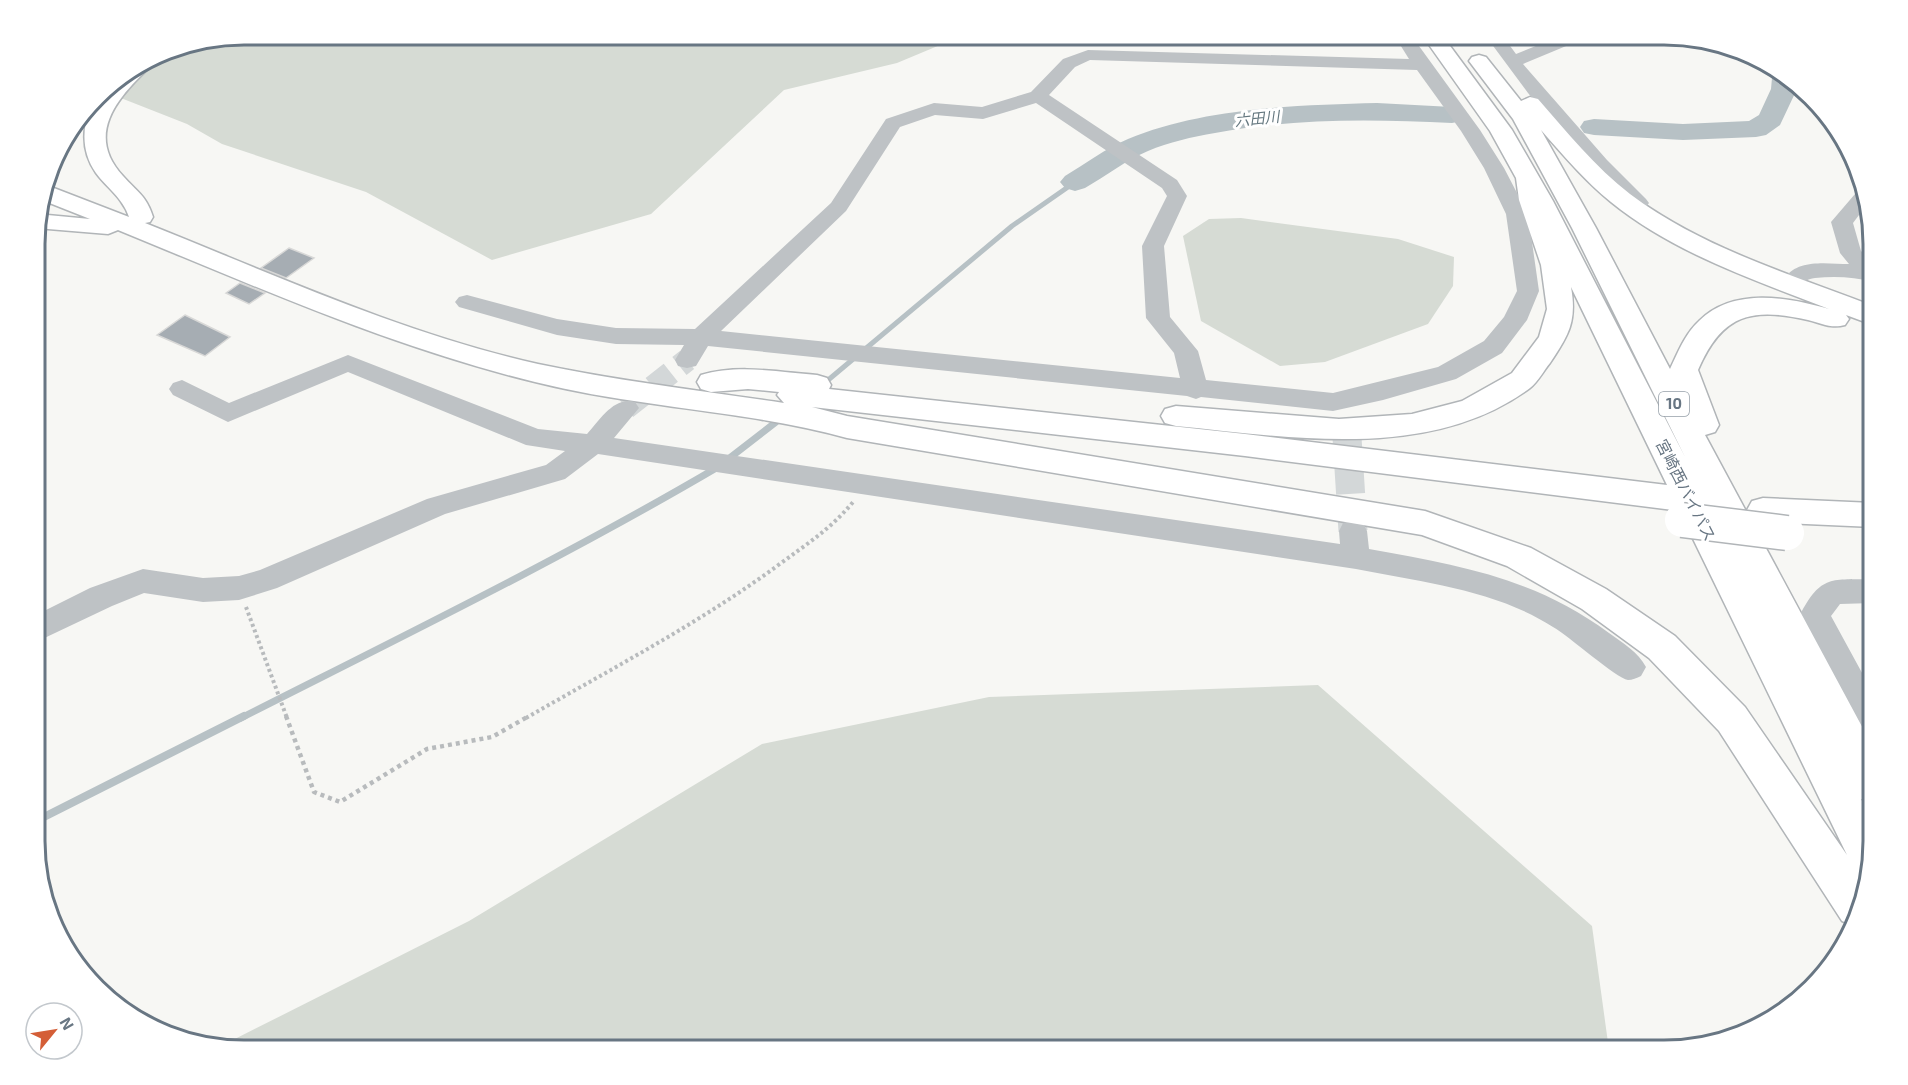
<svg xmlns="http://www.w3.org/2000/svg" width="1908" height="1085" font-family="'Exo 2','Noto Sans JP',sans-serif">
<rect width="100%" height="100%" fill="#f7f7f4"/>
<!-- green -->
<g fill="#d6dbd4">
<path d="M244,35H964L897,63L784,90L651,214L492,260L366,192L222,144L187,124L103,91L164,50Z"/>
<path d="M1241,218L1398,239L1454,257L1453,286L1428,324L1325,362L1280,366L1201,321L1183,236L1209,219Z"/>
<path d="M1318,685L1592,926L1609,1050H244L223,1045L469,921L762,744L989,697Z"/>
</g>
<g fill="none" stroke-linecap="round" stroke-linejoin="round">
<!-- stream-far3 -->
<path stroke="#b7c1c5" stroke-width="4.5" d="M1066,188L1075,182"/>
<!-- stream-far2 -->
<g stroke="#b7c1c5" stroke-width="5">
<path d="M821,386L1012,226L1068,187"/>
<path d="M774,423L782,417"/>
</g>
<!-- stream-far1 -->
<g stroke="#b7c1c5" stroke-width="7">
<path d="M727,460L776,422"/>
<path d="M241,718C401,637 563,558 718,467"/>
</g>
<!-- stream -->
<path stroke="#b7c1c5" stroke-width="8" d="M36,821L244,716"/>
<!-- river -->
<g fill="#b7c1c5" fill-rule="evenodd">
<path d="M1779,72L1797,89L1780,125L1766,135L1756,137L1683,140L1594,135L1584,133L1580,127L1584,121L1594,119L1683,124L1749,121L1759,115L1771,89L1772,78Z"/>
<path d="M1377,103L1452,107L1462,109L1466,115L1462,121L1452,123C1372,119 1294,118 1215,133C1192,137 1169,142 1148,151C1126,160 1106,176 1085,188L1075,191L1065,188L1060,182L1065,176C1085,164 1106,148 1128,139C1202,108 1298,105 1377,103Z"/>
</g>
</g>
<!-- building -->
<g fill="#a6adb3" stroke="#d8d8d7" stroke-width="1.5">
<path d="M289,248L314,258L286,278L261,268Z"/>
<path d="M240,283L265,293L249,304L226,293Z"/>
<path d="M185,315L230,337L205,356L157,335Z"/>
</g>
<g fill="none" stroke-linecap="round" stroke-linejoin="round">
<!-- minor-tunnel-far1 -->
<g stroke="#d3d7d8" stroke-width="23" stroke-dasharray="23 11" stroke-linecap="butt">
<path d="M626,408L687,360"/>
<path d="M1346,418V423"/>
</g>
<!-- minor-tunnel -->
<path stroke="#d3d7d8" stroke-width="29" stroke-dasharray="29 14" stroke-linecap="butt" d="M1346,422L1353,531"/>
<!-- highway casing -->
<g stroke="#b1b5b8" stroke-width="3">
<g id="highway">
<path d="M1422,35H1442L1512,130L1553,201L1685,457L1572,228L1513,119L1469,61L1472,57L1479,55L1486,57L1521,101L1530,97L1538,99C1567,132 1595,167 1630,194C1702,248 1790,274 1873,306V325L1846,315L1849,319L1845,325C1831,329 1821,323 1808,320C1751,307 1722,314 1698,370L1719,425L1715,432L1705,435L1873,747V803L1861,799C1878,831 1876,844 1866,878L1862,876L1865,881L1852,925L1842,921L1719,731L1649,658L1582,609L1507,566L1422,535L847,438C745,410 638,408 535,382C391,347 255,286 118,230L108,234L36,228L37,214L90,219L42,200L46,185L129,217C123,198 107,188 96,173C76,145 83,106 109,84C121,75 136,68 149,60L152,64L149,68C117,98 85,135 123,176C137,192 146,195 153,217L150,222L145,223C273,274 404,334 538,364C619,381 702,391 784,403L777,395L779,392L748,389L711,392L701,389L697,382L701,375C738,364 779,372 817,375L827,378L831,385L829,389L1245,434L1667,485L1571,287C1577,321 1569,335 1550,363C1544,370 1538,382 1530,388C1430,462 1291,437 1176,426L1165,423L1161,416L1165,409L1176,406L1339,419L1412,414L1462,401L1512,373L1539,337L1547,309L1541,265L1519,200L1516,178L1490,131ZM1541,130C1563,155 1585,181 1611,202C1674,253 1754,280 1829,309C1788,297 1733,287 1699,321C1685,334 1678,352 1670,369L1596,228ZM812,407L1245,456L1673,510L1678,508L1847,855L1745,707L1675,636L1606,589L1531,548L1425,511L847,416Z"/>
<path d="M1763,498L1873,503V527L1763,522L1752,519L1747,510L1752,501Z"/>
</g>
</g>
<!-- path-far1 -->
<g stroke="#b8bbbd" stroke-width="4" stroke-dasharray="3 3" stroke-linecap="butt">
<path d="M246,607L287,718"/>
<path d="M526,718C611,669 698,624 777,566C805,545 830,530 853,502"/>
</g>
<!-- path -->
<path stroke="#b8bbbd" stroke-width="4.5" stroke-dasharray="4 4" stroke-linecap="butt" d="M286,716L314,792L340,802L427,749L492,737L529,716"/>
<!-- minor -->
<g fill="#bec2c5" fill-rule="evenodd">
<path d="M1394,35H1411L1480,130L1504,168L1528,214L1539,291L1527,320L1502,353L1456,379L1383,400L1333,411L1201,397L1196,399L1187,396L708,346L696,366L687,368L678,366L675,360L684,345L616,344L557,335L459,307L455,302L459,297L467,295L557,319L616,328L695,329L831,203L886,119L934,103L982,107L1031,92L1063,59L1088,50L1409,59ZM1090,60L1417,70L1461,131L1484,168L1506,214L1517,291L1504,317L1484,341L1438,367L1333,393L1206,380L1198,351L1170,317L1164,246L1187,196L1177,180L1049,95L1075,67ZM1036,103L1162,188L1167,196L1142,246L1146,318L1174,353L1180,378L721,331L846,211L900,127L935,115L983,119Z"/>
<path d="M1485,35H1502L1516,54L1563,35H1585L1583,39L1523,64L1607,160L1646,199L1649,203L1646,207L1639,209L1632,207L1607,185L1528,93Z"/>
<path d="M1860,192L1865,207L1853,223L1861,251L1873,262V282C1855,277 1835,276 1815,278C1805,279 1800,286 1788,283L1785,278C1798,258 1829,264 1849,264L1840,253L1831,222L1855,194Z"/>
<path d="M348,355L538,429L587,434C600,420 614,396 635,402L639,408L614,438L1340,544L1339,531L1343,523L1353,520L1363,523L1367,531L1369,549C1458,565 1535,578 1609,633C1623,643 1638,652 1646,667L1641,676C1637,678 1632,680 1628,680C1616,678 1569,636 1553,627C1496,590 1422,582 1356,569L598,454L565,479L445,514L277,588L239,600L203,602L144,593L112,606L36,642V615L90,588L143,569L203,578L239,576L260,570L427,499L546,465L565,451L526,445L348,372L228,422L173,395L169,389L173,383L182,380L229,403Z"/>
<path d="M1873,579V603L1840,604L1831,616L1873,693V738L1862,734L1800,615C1821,574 1832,580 1873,579Z"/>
</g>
<!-- highway -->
<use href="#highway" fill="#fff" fill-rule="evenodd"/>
<!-- highway-bridge casing -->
<g stroke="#b1b5b8" stroke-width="37" stroke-linecap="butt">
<path id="highway-bridge" d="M1682,520L1787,533"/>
</g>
<!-- highway-bridge -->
<use href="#highway-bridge" stroke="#fff" stroke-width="34"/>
</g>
<g text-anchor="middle" stroke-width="6" stroke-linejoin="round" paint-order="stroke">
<!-- far-water labels -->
<g font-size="15" font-style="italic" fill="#64777f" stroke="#fff">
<text transform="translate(1257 119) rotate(-6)" y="5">六田川</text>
</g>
<!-- shield labels -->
<rect fill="#fff" stroke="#959fa8" stroke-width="1.5" x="1659" y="392" width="30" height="24" rx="4.5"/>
<g font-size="15" font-weight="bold" fill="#687683">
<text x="1674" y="409">10</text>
</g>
<!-- street labels -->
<g font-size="16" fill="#687683" stroke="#fff">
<text transform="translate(1686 490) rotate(63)" y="6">宮崎西バイパス</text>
</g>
</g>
<!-- crop -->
<path d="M0 0H1908V1085H0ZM244 45H1664A199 199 0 0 1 1863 244V841A199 199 0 0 1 1664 1040H244A199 199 0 0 1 45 841V244A199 199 0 0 1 244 45Z" fill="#fff" fill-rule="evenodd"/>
<path fill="none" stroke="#687683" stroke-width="3" d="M244 45H1664A199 199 0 0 1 1863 244V841A199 199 0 0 1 1664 1040H244A199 199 0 0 1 45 841V244A199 199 0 0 1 244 45Z"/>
<!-- north arrow -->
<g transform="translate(54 1031) rotate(60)"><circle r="28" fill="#ffffff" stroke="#c3c8cd" stroke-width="1.5"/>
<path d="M0-4.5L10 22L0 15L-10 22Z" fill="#d45e37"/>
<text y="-9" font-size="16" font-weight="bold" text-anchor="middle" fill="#687683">N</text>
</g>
</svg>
